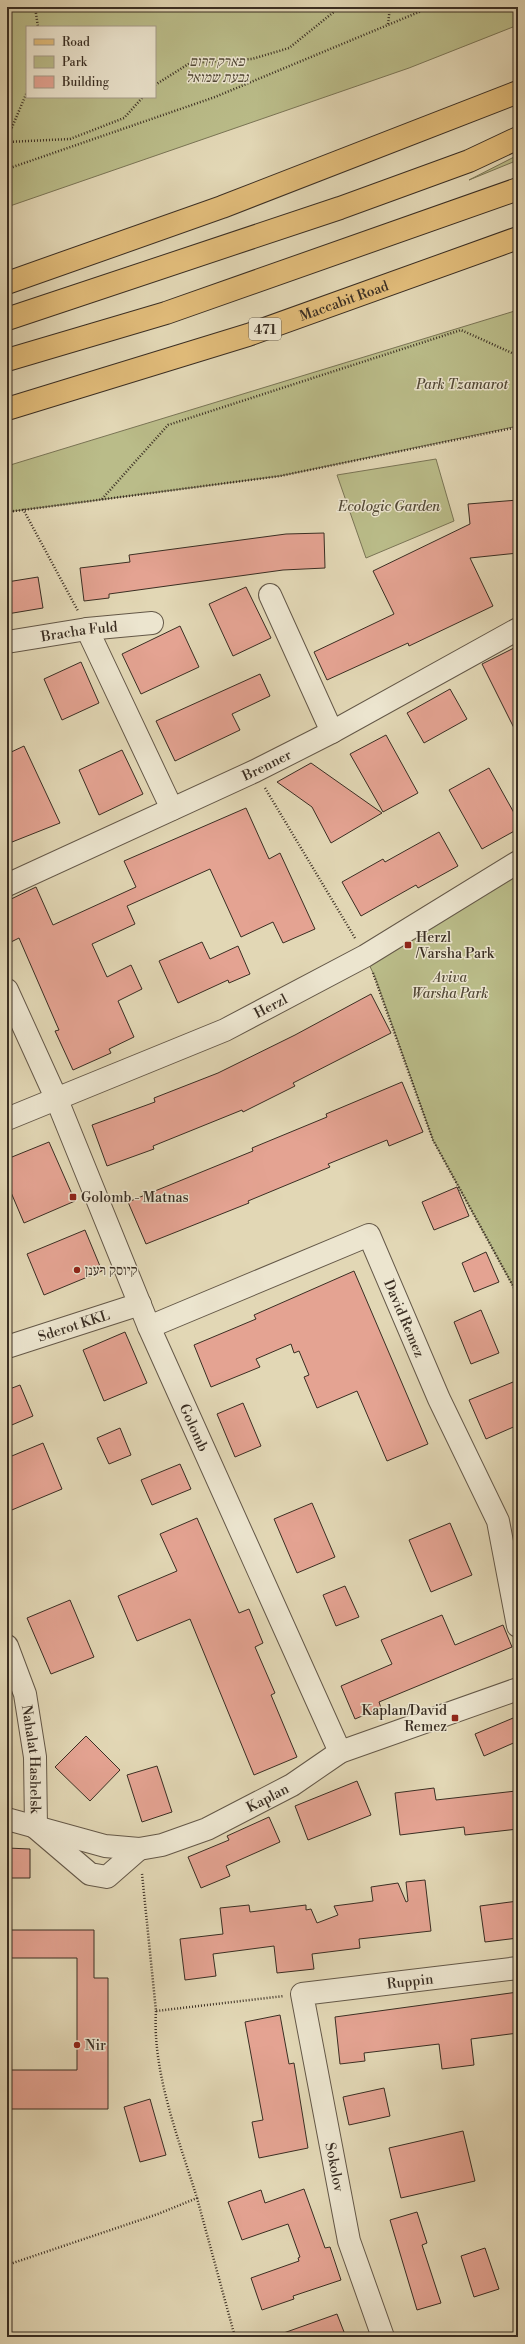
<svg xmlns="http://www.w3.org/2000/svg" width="525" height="2344" font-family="'Libre Bodoni','Frank Ruhl Libre',serif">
<rect width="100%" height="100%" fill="#e2d7b5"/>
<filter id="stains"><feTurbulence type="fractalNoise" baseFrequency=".005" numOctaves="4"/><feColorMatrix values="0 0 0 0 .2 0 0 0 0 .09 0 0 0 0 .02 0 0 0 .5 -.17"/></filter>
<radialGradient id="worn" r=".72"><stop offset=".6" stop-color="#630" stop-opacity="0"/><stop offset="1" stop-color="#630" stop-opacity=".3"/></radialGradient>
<!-- green -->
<g fill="#babc89" stroke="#7a7556" fill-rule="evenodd">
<path d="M7,7H518V25L409,68L7,207ZM27,27H155V97H27Z"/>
<path d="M518,155V160L469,180Z"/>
<path d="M518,310V426L280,476L7,512V466Z"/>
<path d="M436,459L454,521L366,558L337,475Z"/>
<path d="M518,862V1295L433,1140L375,977L365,956Z"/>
</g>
<!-- building -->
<g fill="#e4a392" stroke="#3a2e23">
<path d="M518,500V553L470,558L493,606L409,646L408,643L327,680L314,652L394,614L373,571L470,524L468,504Z"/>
<path d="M324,533L325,568L283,570L109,594V598L84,601L80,568L130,562L129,555L286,534Z"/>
<path d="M38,577L43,608L7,614V582Z"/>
<path d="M246,587L271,638L233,656L209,604Z"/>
<path d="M180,626L199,667L141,694L122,654Z"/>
<path d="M518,646V736L482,664Z"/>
<path d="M81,662L99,703L62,720L44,679Z"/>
<path d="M260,674L270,696L232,714L240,730L175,761L156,721Z"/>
<path d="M450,689L467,719L424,743L407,713Z"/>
<path d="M386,735L418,793L383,812L350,754Z"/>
<path d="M24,746L60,823L7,844V754Z"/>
<path d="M122,750L143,794L99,815L79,770Z"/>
<path d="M311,763L382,813L331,843L312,807L277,782Z"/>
<path d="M489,768L518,820V829L482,849L449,790Z"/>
<path d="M246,808L269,859L280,853L315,929L283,943L273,922L241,937L210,869L127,906L135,924L92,944L107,977L131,965L142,989L118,1001L134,1037L109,1049L111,1053L73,1070L55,1031L59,1030L19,938L7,944V901L36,887L53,925L136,887L124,861Z"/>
<path d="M439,832L458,866L418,888L416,885L361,916L342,882L383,859L385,862Z"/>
<path d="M202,942L210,959L238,946L250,974L229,983L228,980L178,1003L159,961Z"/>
<path d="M371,994L391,1033L293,1083L295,1086L243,1112L242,1110L153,1146L154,1149L107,1166L92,1125L155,1102L154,1098L218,1073L295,1035Z"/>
<path d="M402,1082L423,1132L389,1146L387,1140L328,1164L330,1167L248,1201L249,1203L146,1244L128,1202L253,1151L252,1148L327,1117L326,1114Z"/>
<path d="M49,1142L75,1201L24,1223L7,1183V1159Z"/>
<path d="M457,1187L469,1216L434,1230L422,1202Z"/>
<path d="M85,1230L102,1271L44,1295L27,1254Z"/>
<path d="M486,1252L499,1282L474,1292L462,1263Z"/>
<path d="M354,1271L428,1444L387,1461L357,1391L317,1408L304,1377L309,1375L299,1351L294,1353L291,1344L256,1359L260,1367L211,1387L194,1345L256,1319L254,1315Z"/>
<path d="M481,1310L499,1353L471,1364L454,1322Z"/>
<path d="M125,1332L147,1383L104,1401L83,1350Z"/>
<path d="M518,1380V1425L486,1439L469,1400Z"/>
<path d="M20,1385L33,1416L7,1427V1390Z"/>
<path d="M243,1403L261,1446L235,1457L217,1414Z"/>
<path d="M120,1428L131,1455L109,1464L97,1438Z"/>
<path d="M43,1443L62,1489L7,1512V1458Z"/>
<path d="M180,1464L191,1489L152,1505L141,1480Z"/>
<path d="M312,1503L335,1557L297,1573L274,1519Z"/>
<path d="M197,1518L239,1613L249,1609L263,1643L255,1647L275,1693L271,1695L297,1757L254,1775L190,1619L137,1641L118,1596L177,1571L160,1534Z"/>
<path d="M450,1523L472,1575L431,1592L409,1540Z"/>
<path d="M345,1586L359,1617L336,1626L323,1595Z"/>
<path d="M70,1600L94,1657L51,1674L27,1618Z"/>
<path d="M442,1615L455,1645L503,1625L512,1647L379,1702L381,1708L355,1719L341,1686L392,1664L381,1640Z"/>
<path d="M518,1716V1741L484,1756L475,1734Z"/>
<path d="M86,1736L120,1770L90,1801L55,1767Z"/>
<path d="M157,1766L172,1812L142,1822L127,1775Z"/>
<path d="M357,1781L371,1815L308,1840L295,1806Z"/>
<path d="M434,1788L436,1800L516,1791L518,1829L465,1835L464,1827L400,1835L395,1793Z"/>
<path d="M269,1817L280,1842L226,1866L230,1876L201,1888L188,1857L229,1840L227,1836Z"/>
<path d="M7,1848L30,1849V1878H7Z"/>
<path d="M425,1880L431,1931L359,1939L360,1948L312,1954L314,1969L277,1973L274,1946L213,1954L216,1976L185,1980L180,1939L223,1934L220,1908L249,1905L250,1912L306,1905V1910L311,1909L317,1923L338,1915L334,1906L373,1901L371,1887L398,1883L406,1902L408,1901L406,1882Z"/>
<path d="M518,1901V1938L485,1942L480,1906Z"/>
<path d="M7,1930H94V1978H108V2109H7V2070H77V1958H7Z"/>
<path d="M518,1992V2033L471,2039L474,2065L442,2069L439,2044L364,2053L365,2061L340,2064L335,2017Z"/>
<path d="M280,2015L289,2064L294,2063L308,2148L259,2158L252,2122L263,2120L245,2022Z"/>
<path d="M384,2088L390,2116L349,2125L343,2097Z"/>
<path d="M150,2099L166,2155L140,2162L124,2107Z"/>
<path d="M463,2131L475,2181L401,2198L389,2148Z"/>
<path d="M304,2189L325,2248L330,2247L341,2280L293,2296L294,2299L262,2310L251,2278L299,2261L298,2258L300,2257L288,2224L242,2240L228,2202L261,2190L265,2203Z"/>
<path d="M417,2212L427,2243L422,2245L441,2303L417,2310L390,2220Z"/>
<path d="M485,2248L499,2289L474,2297L461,2256Z"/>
<path d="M337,2314L346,2337H278V2335Z"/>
</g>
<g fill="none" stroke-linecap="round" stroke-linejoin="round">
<!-- minor casing -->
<g stroke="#645848" stroke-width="24">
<g id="minor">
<path d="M270,595L332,732"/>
<path d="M87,629L172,809"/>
<path id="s1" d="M7,642L87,629L152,623"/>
<path id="s2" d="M7,885L255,771L332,732L518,629"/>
<path id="s3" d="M7,990L57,1100L149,1327L340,1752"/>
<path id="s4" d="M7,1119L225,1030L365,956L518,862"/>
<path id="s5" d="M149,1327L369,1235L439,1399L498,1521L518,1626"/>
<path id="s6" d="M7,1347L140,1304"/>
<path id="s7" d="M7,1646L25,1694L35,1757L36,1828L90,1874L107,1877L139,1849"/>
<path id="s8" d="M7,1819L105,1846L139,1849L162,1845L207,1829L292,1785L340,1752L518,1689"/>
<path id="s9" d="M383,2337L349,2241L302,1994L518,1968"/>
</g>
</g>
<!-- major casing -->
<g stroke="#3a2e23" stroke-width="24">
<path id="major" d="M7,283L222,207L518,92"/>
</g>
<!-- highway casing -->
<g stroke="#3a2e23" stroke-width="24">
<g id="highway">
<path d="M7,319L340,208L469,161L518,138"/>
<path d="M7,360L166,313L518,189"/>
<path id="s10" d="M7,409L248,335L518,238"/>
</g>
</g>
<!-- path -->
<g stroke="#3a2e23" stroke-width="2.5" stroke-dasharray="1 2" stroke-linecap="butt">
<path d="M35,7L38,27"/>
<path d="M388,24L390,7"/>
<path d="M155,85L190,63L252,59L289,48L340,7"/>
<path d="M7,139L27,92"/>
<path d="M7,142L70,139L124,118L143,97"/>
<path d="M7,169L215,97L431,7"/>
<path d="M102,499L168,425L461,330L512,353L518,351"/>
<path d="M23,509L78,611"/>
<path d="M7,512L280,476L518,427"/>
<path d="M265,788L355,938"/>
<path d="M373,973L433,1140L518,1295"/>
<path d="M142,1874L156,2011L284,1996"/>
<path d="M197,2198L235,2337"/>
<path d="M7,2265L158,2214L197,2198C179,2140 152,2072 156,2011"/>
</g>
<!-- minor -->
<use href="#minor" stroke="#ece5cf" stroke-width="22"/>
<!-- major -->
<use href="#major" stroke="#e1bc7a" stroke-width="22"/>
<!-- highway -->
<use href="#highway" stroke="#e1bc7a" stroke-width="22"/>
</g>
<!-- markers -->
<g fill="#8f2418" stroke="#ece5cf" stroke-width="1.5">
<rect x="404" y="941" width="8" height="8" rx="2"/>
<rect x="69" y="1193" width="8" height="8" rx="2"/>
<circle cx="77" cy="1270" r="4"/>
<rect x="451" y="1714" width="8" height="8" rx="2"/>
<circle cx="77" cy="2045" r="4"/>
</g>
<g text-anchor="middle" stroke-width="3" stroke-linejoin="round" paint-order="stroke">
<!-- shield labels -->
<rect fill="#ece5cf" stroke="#6f6557" stroke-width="1" x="249" y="318" width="32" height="22" rx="3"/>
<g font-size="13" font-weight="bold" fill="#3a2e23">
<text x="265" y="334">471</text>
</g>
<!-- park labels -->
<g font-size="14" font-style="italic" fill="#544a37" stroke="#ece5cf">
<text x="217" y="66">פארק דרום<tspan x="217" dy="16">גבעת שמואל</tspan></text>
<text x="462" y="389">Park Tzamarot</text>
<text x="389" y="511">Ecologic Garden</text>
<text x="450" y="982">Aviva<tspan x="450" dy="16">Warsha Park</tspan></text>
</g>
<!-- street labels -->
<g font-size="14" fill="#3a2e23" stroke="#ece5cf">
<text dy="5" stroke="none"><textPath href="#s10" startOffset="354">Maccabit Road</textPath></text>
<text dy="5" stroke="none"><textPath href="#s1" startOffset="73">Bracha Fuld</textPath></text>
<text dy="5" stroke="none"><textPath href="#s2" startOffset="286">Brenner</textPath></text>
<text dy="5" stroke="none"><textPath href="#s4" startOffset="287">Herzl</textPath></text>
<text dy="5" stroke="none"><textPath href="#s5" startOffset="329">David Remez</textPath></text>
<text dy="5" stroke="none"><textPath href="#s6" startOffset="70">Sderot KKL</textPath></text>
<text dy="5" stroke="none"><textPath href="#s3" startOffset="476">Golomb</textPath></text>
<text dy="5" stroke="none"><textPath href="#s7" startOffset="117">Nahalat Hashelsk</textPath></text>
<text dy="5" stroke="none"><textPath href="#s8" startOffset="275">Kaplan</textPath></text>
<text dy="5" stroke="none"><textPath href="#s9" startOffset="462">Ruppin</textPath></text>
<text transform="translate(335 2167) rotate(79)" y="5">Sokolov</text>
</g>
<!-- poi labels -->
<g font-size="14" fill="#3a2e23" stroke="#ece5cf" text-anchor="start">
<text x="416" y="942">Herzl<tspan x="416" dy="16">/Varsha Park</tspan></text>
<text x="81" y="1202">Golomb - Matnas</text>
<text x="85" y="1275">קיוסק רענן</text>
<text x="447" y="1715" text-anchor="end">Kaplan/David<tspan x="447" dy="16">Remez</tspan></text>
<text x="85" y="2050">Nir</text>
</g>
</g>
<!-- margin -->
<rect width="525" height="2344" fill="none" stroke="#e2d7b5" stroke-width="24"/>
<rect x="8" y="8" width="509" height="2328" fill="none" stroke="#3a2e23" stroke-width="2"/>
<rect x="12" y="12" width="501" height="2320" fill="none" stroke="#3a2e23"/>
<!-- legend -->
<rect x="26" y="26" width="130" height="72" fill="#ece5cf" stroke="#a59c8a"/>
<rect x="34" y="39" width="20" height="6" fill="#e1bc7a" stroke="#a59c8a"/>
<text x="62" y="46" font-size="12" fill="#3a2e23">Road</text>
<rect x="34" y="56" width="20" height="12" fill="#babc89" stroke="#a59c8a"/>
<text x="62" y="66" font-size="12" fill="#3a2e23">Park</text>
<rect x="34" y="76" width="20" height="12" fill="#e4a392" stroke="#a59c8a"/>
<text x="62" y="86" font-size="12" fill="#3a2e23">Building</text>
<rect width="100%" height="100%" filter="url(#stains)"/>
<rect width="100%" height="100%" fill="url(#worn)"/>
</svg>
